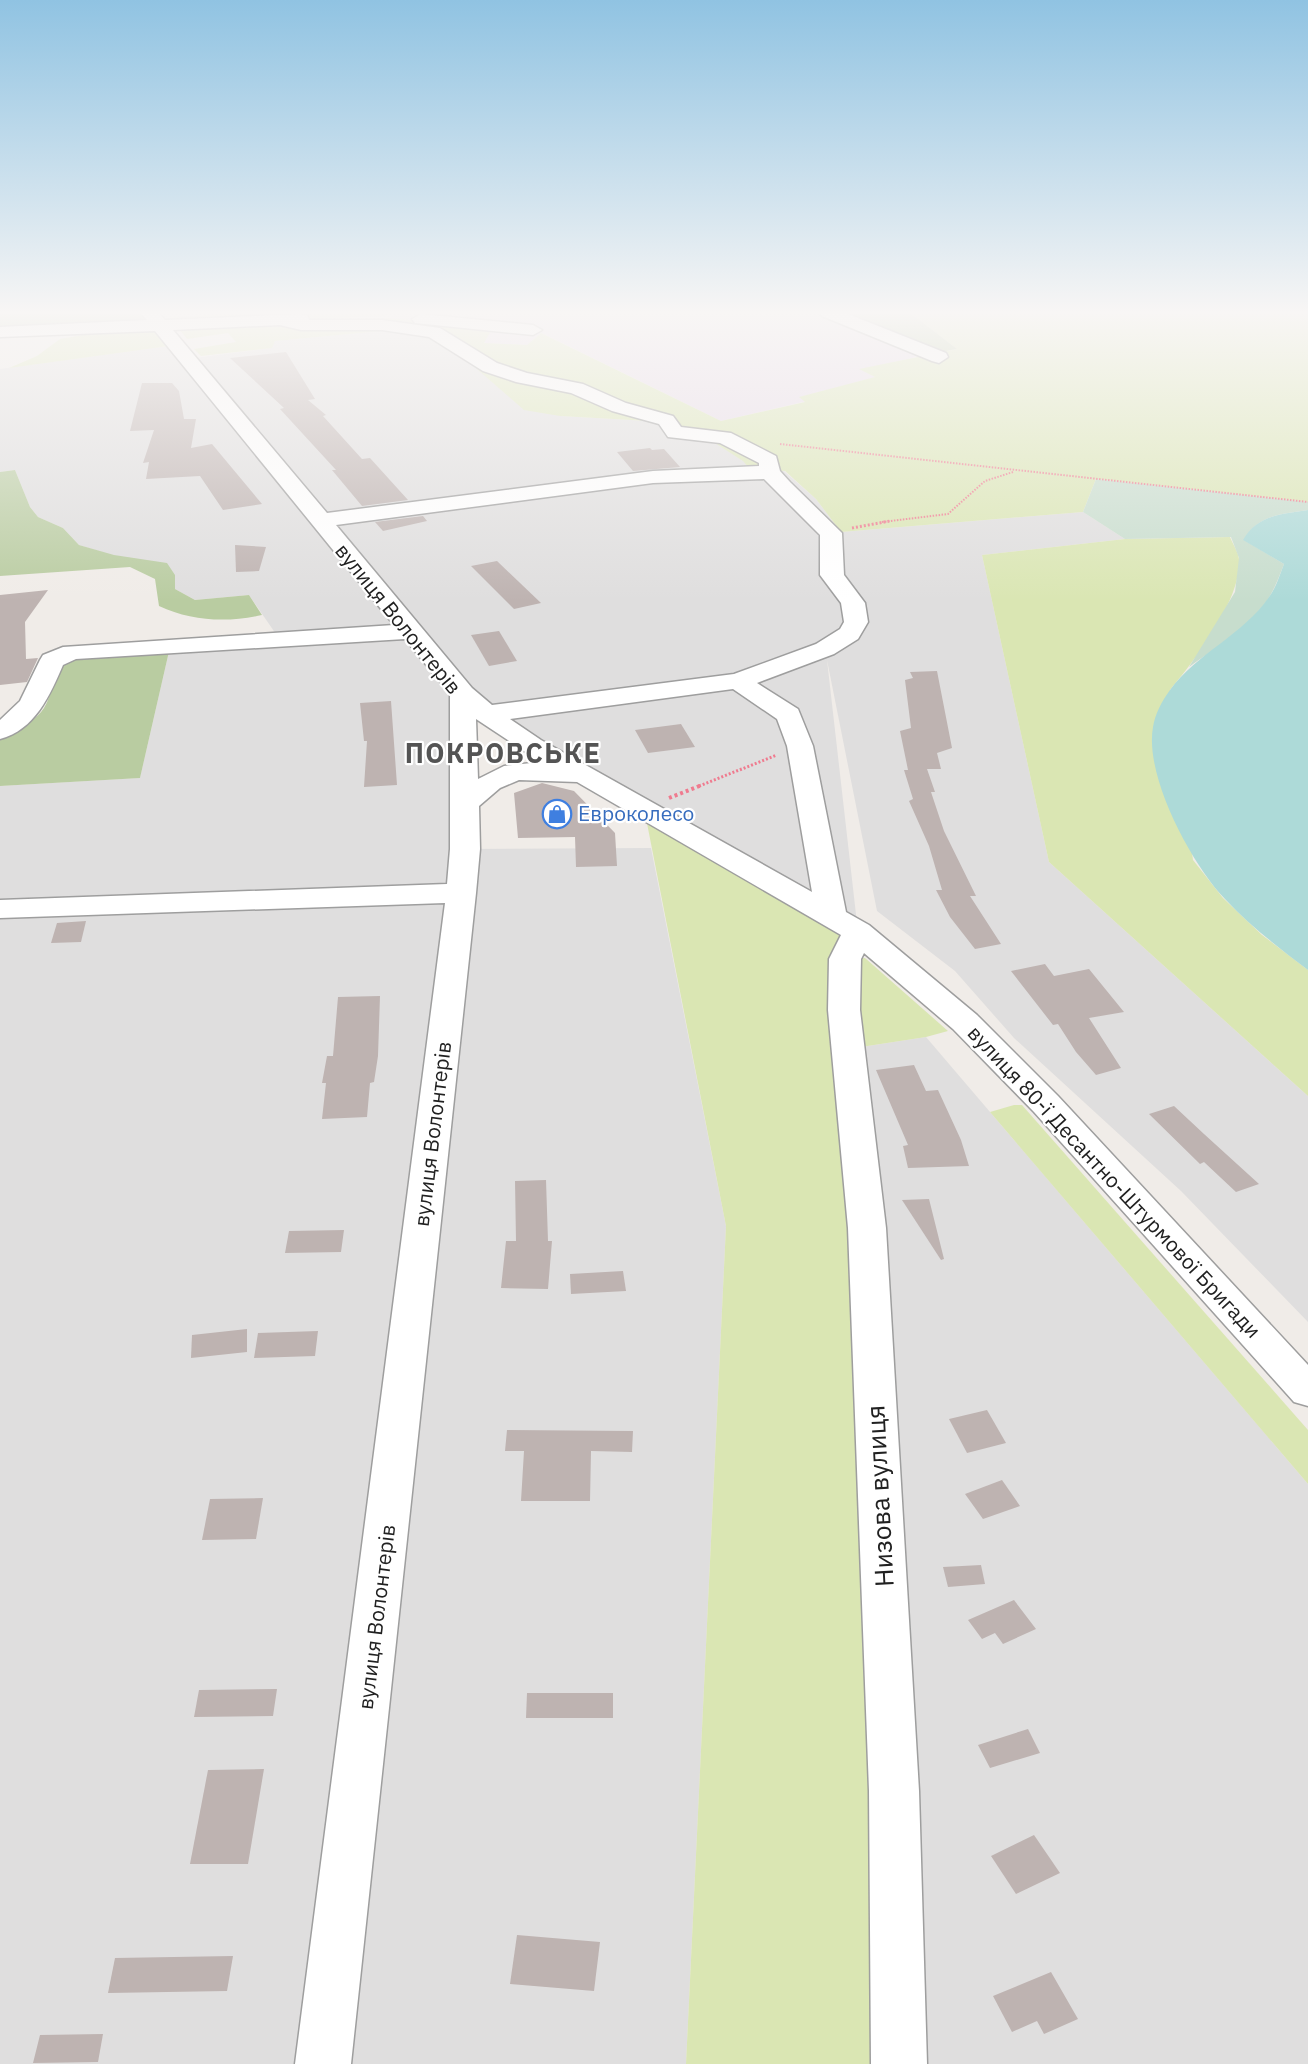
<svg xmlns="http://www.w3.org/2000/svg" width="1308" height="2064" font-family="'IBM Plex Sans',sans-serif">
<rect width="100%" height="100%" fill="#f0ece8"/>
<!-- residential -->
<g fill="#dfdede">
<path d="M402,329L448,344L560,416L666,422L707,438L744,461L750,469L784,471L816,499L841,532L1083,512L1125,539L982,555L1049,862L1308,1096V1322L1181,1191L1014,1038L955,971L877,911L827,660L858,932L463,694L465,849L651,848L726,1226L686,2064H0V786L140,778L170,647L408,631L187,359L271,348L275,341Z"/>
<path d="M169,346L396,626L278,637L249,595L195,600L175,589V575L79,545L63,528L38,517L30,507L15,470L0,472V369Z"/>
<path d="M926,1037L1308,1484V2064H899L848,1049Z"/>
</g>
<!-- industrial -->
<path fill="#e8dbe9" d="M404,312H828L928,354L861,370L876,377L800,397L807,401L721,421L542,333L527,345L484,343L491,329L390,318L395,314Z"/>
<!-- grass -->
<g fill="#dae6b3">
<path d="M242,312H404L383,316L160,325L155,319Z"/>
<path d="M909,312H1308V502L1096,479L1083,512L841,532L816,499L785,471L750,469L743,461L707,438L666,422L560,416L524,410L448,344L402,329L275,341L272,348L201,356L194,349L236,342L228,333L187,339L179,329L192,325L390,318L492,329L484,343L527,345L541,333L721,421L805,402L799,397L875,377L859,369L957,349Z"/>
<path d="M146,330L157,333L169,346L9,368L37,356L60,339L105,331Z"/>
<path d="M1230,537C1233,544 1238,552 1239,559C1242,599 1195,660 1170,690L1193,860L1223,898L1262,935L1308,970V1096L1049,862L982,555L1125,539Z"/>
<path d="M644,808L858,932L846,959L865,958L948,1031L926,1037L848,1049L899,2064H686L726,1226Z"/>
<path d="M1014,1105H1022L1308,1430V1484L990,1112Z"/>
</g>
<!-- forest -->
<g fill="#b9cca1">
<path d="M0,312H149L160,325L0,332Z"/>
<path d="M828,312H909L957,349L928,354Z"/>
<path d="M15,470L30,507L38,517L63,528L79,545L114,555L167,563L175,575V589L195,600L249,595L262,615C227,623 191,621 159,606L155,579L130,567L0,576V472Z"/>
<path d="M170,647L140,778L0,786V738C52,713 46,710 59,656Z"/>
</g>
<!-- wetland -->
<path fill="#c7ddcd" d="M1096,479L1308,502V510C1282,514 1257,515 1244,540L1284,564C1280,574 1276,585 1271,594C1256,622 1214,649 1189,667L1235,592L1239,558L1231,537L1125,539L1083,512Z"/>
<!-- water -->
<path fill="#addad8" d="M1308,510V970C1279,948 1250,926 1225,899C1192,865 1144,776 1153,727C1155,714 1162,701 1170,690C1197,653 1243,635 1269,597C1276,588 1280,574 1284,564L1243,540C1257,515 1282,514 1308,510Z"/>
<!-- building -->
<g fill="#beb3b1">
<path d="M286,352L315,399L308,400L326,415L323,416L362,459L370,458L408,500L362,506L332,470H336L280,409L284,408L230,358Z"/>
<path d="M142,383H172L179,391L184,419H196L191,448L212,444L262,504L223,510L200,476L146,479L149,462L143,463L154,430L130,431Z"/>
<path d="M650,448L652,450L664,449L680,467L633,471L617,452Z"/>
<path d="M423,516L427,521L383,531L375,522Z"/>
<path d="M235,545L266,547L259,571L236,572Z"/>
<path d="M497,561L541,603L514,609L471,566Z"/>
<path d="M48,590L25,622L26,659L38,658L27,682L0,685V595Z"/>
<path d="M499,631L517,661L489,666L471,635Z"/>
<path d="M937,671L952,748L937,753L941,769H927L935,792H931L944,831L976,896H970L1001,944L975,949L950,917L936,890H942L929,846L909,801L913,799L904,770H908L900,731L911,728L905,680L913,678L910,672Z"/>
<path d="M391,701L397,785L364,787L367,741H364L360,703Z"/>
<path d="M681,724L695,747L648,753L635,730Z"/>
<path d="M542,783L574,791L615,833L617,866L576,867L575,837L518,838L514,793Z"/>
<path d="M86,921L81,942L51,943L57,923Z"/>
<path d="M1045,964L1054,976L1089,969L1124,1012L1089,1018L1121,1068L1096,1075L1076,1052L1058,1024L1053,1025L1011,971Z"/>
<path d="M380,996L378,1056L374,1082L370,1083L367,1117L322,1119L326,1083H322L327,1056H333L338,997Z"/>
<path d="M914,1065L926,1091L938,1090L961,1140L969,1166L908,1168L903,1146L908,1145L876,1070Z"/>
<path d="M1174,1106L1204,1134L1259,1184L1236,1192L1204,1162L1200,1164L1149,1114Z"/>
<path d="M546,1180L548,1241H552L548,1289L501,1288L506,1241H516L515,1181Z"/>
<path d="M929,1199L944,1259L941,1260L902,1200Z"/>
<path d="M344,1230L341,1252L285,1253L289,1231Z"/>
<path d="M623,1271L626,1291L571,1294L570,1274Z"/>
<path d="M247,1329V1352L191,1358L192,1335Z"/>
<path d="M318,1331L315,1356L254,1358L258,1333Z"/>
<path d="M987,1410L1006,1443L967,1453L949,1419Z"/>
<path d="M507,1430L633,1431L632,1452L591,1451L590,1501H521L524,1451H505Z"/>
<path d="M1002,1480L1020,1506L983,1519L965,1494Z"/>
<path d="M263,1498L256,1539L202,1540L210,1499Z"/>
<path d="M981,1565L985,1584L948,1587L943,1567Z"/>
<path d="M1014,1600L1036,1629L1003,1644L995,1633L982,1639L968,1620Z"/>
<path d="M277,1689L273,1716L194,1717L199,1690Z"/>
<path d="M527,1693H613V1718H526Z"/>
<path d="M1028,1729L1040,1753L990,1768L978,1745Z"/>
<path d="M264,1769L248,1864H190L208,1770Z"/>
<path d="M1034,1835L1060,1873L1016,1894L991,1856Z"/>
<path d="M517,1935L600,1942L594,1991L510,1984Z"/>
<path d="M233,1956L227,1991L108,1993L115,1958Z"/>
<path d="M1051,1972L1078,2019L1044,2034L1037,2021L1012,2032L993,1996Z"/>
<path d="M103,2034L98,2062L33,2063L40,2035Z"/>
</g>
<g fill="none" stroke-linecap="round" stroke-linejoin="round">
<!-- minor casing -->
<g stroke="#9e9e9e" stroke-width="3">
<g id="minor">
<path d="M140,312H158L165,320L301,314L307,315L309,320H382L440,328L497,363L527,373L583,384L626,403L673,416L681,427L731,433L776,456L780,471L790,482L842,533L844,575L865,603L868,622L858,639L834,654L757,683L798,709L813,746L846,912L869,925L977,1015L1058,1096L1308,1365V1406L1294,1402L1034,1112L953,1029L864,953L861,959L860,1010L886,1228L919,1791L927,2064H871L869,1791L848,1228L828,1010L829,959L841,935L577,782L519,780L500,788L479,806L480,849L476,893L351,2064H295L445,903L0,918V900L447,884L450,849V694L405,639L76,659L63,665C50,695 35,730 0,739V720L20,701L40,660L43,655L63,647L394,625L155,331L0,337V327L147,320ZM280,325L301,330H382L429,337L483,371L516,382L571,393L612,411L659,424L668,437L720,443L759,463V466L653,471L327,513L173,330ZM764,479L820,535V575L841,603L844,622L840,629L816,644L734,674L492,705L472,688L336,525L653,483ZM733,689L777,719L787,746L812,892L541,740L510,719ZM476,719L541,762L504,766L478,779Z"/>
<path d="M819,312H843L946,353L948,357L939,363L932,361L822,316Z"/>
<path d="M421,314L533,325L542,330L533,335L415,323L412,319Z"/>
</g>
</g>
<!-- path-far2 -->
<g stroke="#ef7b8f" stroke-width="2" stroke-dasharray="1.5 1.5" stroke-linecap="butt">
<path d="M780,444L1308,502"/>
<path d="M882,522L948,514L985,481L1013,472"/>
</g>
<!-- path-far1 -->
<g stroke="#ef7b8f" stroke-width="3" stroke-dasharray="2 2" stroke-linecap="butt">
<path d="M852,528L890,521"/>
<path d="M699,786L777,755"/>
</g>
<!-- path -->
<path stroke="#ef7b8f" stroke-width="4" stroke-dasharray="3 3" stroke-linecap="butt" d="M669,798L702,785"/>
<!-- minor -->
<use href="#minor" fill="#fff" fill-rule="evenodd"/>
</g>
<!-- sky -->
<linearGradient id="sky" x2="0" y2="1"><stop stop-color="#90c3e2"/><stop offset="0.52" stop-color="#f8f6f5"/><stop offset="1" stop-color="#f8f6f5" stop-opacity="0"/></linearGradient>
<rect width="1308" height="601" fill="url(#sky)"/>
<!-- icons -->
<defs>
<g id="shop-ring" transform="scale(1.5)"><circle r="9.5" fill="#fff" stroke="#3f7fe0" stroke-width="1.5"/><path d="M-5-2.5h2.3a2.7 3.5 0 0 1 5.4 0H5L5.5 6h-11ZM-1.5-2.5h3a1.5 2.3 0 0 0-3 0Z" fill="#3f7fe0"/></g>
</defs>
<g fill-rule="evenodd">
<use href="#shop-ring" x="557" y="814"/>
</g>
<g text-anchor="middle" stroke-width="4.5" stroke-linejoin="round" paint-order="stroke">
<!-- street labels -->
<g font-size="21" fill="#212121" stroke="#fff">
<text transform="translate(398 619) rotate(51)" y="7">вулиця Волонтерів</text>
<text transform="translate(433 1134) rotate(-83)" y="7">вулиця Волонтерів</text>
<text transform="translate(1114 1182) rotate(47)" y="7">вулиця 80-ї Десантно-Штурмової Бригади</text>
<text transform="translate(377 1617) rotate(-83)" y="7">вулиця Волонтерів</text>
</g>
<!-- shop labels -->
<g font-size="21" fill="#366cbe" stroke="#fff" text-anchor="start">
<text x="578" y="821">Евроколесо</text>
</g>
<!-- near-street labels -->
<g font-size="26" fill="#212121" stroke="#fff">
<text transform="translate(880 1496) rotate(-93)" y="9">Низова вулиця</text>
</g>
<!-- district labels -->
<g font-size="27" font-weight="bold" letter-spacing="1.5" fill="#545454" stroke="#fff">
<text x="503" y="763">ПОКРОВСЬКЕ</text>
</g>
</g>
</svg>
